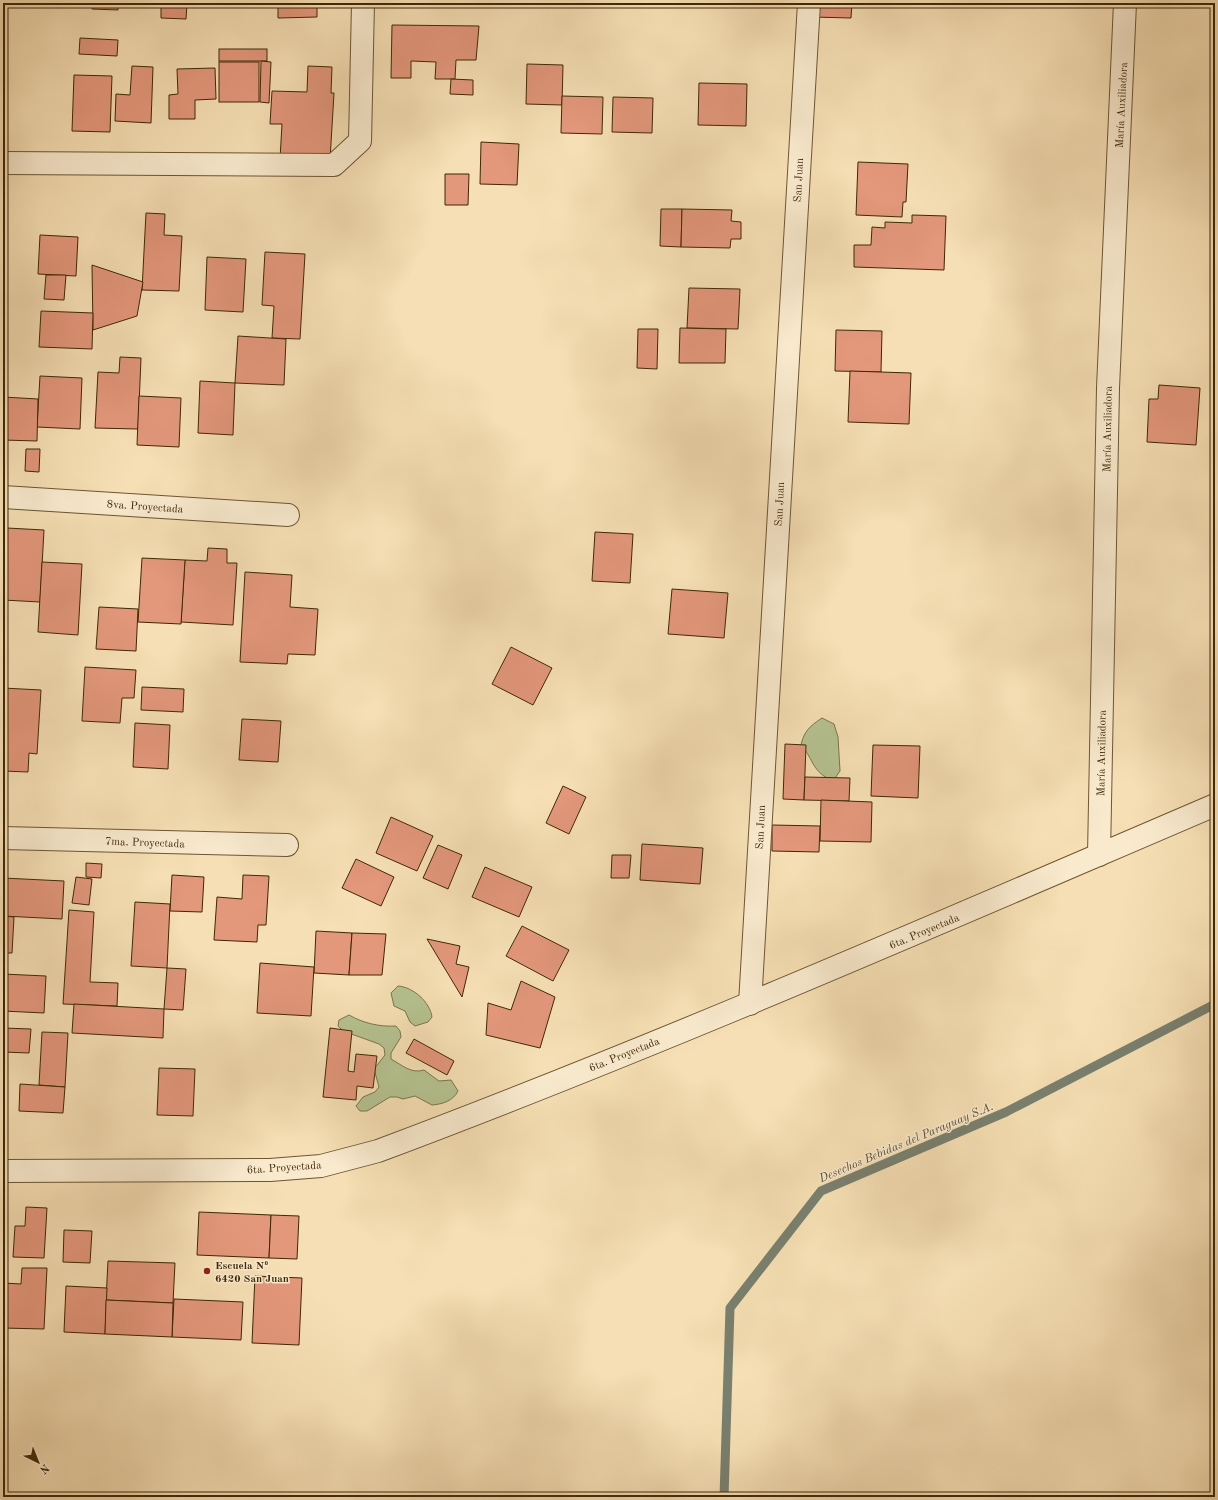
<svg xmlns="http://www.w3.org/2000/svg" width="1218" height="1500" font-family="'Old Standard TT',serif">
<rect width="100%" height="100%" fill="#f6dfb4"/>
<filter id="stains"><feTurbulence type="fractalNoise" baseFrequency=".005" numOctaves="4"/><feColorMatrix values="0 0 0 0 .2 0 0 0 0 .09 0 0 0 0 .02 0 0 0 .5 -.17"/></filter>
<radialGradient id="worn" r=".72"><stop offset=".6" stop-color="#630" stop-opacity="0"/><stop offset="1" stop-color="#630" stop-opacity=".3"/></radialGradient>
<!-- green -->
<g fill="#b6c392" stroke="#7a764c">
<path d="M822,718L834,724L838,737L840,771L833,781C811,771 815,761 801,745C804,731 810,726 822,718Z"/>
<path d="M398,986C413,987 430,1002 432,1017L428,1022L415,1026L410,1022L405,1011L394,1006L391,993Z"/>
<path d="M349,1015C363,1023 379,1027 396,1026L400,1031L401,1037L391,1053V1059C402,1065 411,1074 424,1070L439,1081L451,1080L458,1091C453,1101 443,1104 432,1105L415,1096L403,1099L397,1097H390L367,1111H360L356,1106L363,1097L375,1092L379,1087L374,1069L385,1055L384,1048L379,1044L343,1031L338,1026L339,1020Z"/>
</g>
<g fill="none" stroke-linecap="round" stroke-linejoin="round">
<!-- stream -->
<path stroke="#79806f" stroke-width="9" d="M724,1497L730,1308L821,1191L1006,1112L1215,1004"/>
</g>
<!-- building -->
<g fill="#e3977b" stroke="#3f2805">
<path d="M93,3H118V10L92,9Z"/>
<path d="M161,3H187L186,19L161,18Z"/>
<path d="M278,3H317V17L278,18Z"/>
<path d="M814,3H852L851,18L813,17Z"/>
<path d="M392,25L479,26L476,60H456L455,79H435L436,62L411,61V78H391Z"/>
<path d="M80,38L118,40L117,56L79,54Z"/>
<rect x="219" y="49" width="48" height="12"/>
<path d="M261,61L271,62L269,103L260,102Z"/>
<rect x="219" y="62" width="40" height="40"/>
<path d="M527,64L563,65L562,105L526,104Z"/>
<path d="M132,66L153,67L151,123L115,121L116,94L130,95Z"/>
<path d="M308,66L332,67L331,93H334L330,160L280,159L282,124H270L272,91L307,92Z"/>
<path d="M215,68L216,99L195,100V119H169V95L178,94L177,69Z"/>
<path d="M74,75L112,76L110,132L72,131Z"/>
<path d="M451,79L473,80V95L450,94Z"/>
<path d="M699,83L747,84L746,126L698,125Z"/>
<path d="M562,96L603,97L602,134L561,133Z"/>
<path d="M613,97L653,98L652,133L612,132Z"/>
<path d="M481,142L519,144L517,185L480,184Z"/>
<path d="M858,162L908,164L906,202H903L902,217L856,215Z"/>
<path d="M445,174H469L468,205H445Z"/>
<path d="M661,209H682L681,247L660,246Z"/>
<path d="M682,209L732,210L731,221L741,222V239H731L730,248L681,247Z"/>
<path d="M146,213L165,214L164,235L182,236L179,291L142,290Z"/>
<path d="M912,215L946,216L944,270L854,267V245H871L872,227L885,228V222L912,223Z"/>
<path d="M40,235L78,237L76,276L38,274Z"/>
<path d="M265,252L305,254L300,339L272,338L274,306L262,305Z"/>
<path d="M207,257L246,259L243,312L205,310Z"/>
<path d="M92,265L143,282L137,316L93,330Z"/>
<path d="M46,275H66L64,300L44,299Z"/>
<path d="M689,288L740,289L738,329L687,328Z"/>
<path d="M41,311L93,313L92,349L39,347Z"/>
<path d="M680,328L726,329L725,363H679Z"/>
<path d="M638,329H658L657,369L637,368Z"/>
<path d="M836,330L882,331L881,372L835,371Z"/>
<path d="M238,336L286,339L284,385L235,383Z"/>
<path d="M120,357L141,358L138,429L95,428L98,372L119,373Z"/>
<path d="M850,371L911,373L909,424L848,422Z"/>
<path d="M40,376L82,378L80,429L37,427Z"/>
<path d="M200,381L235,383L233,435L198,433Z"/>
<path d="M1159,385L1200,388L1196,445L1147,442L1149,399H1158Z"/>
<path d="M139,396L181,398L179,447L137,445Z"/>
<path d="M3,397L38,399L37,441L3,440Z"/>
<path d="M26,449H40L39,472L25,471Z"/>
<path d="M7,528L44,530L40,602L3,600Z"/>
<path d="M595,532L633,534L630,583L592,581Z"/>
<path d="M208,548L227,549V563H237L233,625L181,622L185,560L207,561Z"/>
<path d="M142,558L185,560L181,624L138,622Z"/>
<path d="M42,562L82,564L78,635L38,632Z"/>
<path d="M245,572L292,575L290,607L318,609L315,655L288,654L287,664L240,662Z"/>
<path d="M672,589L728,593L724,638L668,634Z"/>
<path d="M99,607L138,609L136,651L96,649Z"/>
<path d="M511,647L552,668L533,705L492,684Z"/>
<path d="M85,667L136,670L134,698H122L120,723L82,721Z"/>
<path d="M142,687L184,689L183,712L141,710Z"/>
<path d="M3,688L41,690L37,754L29,753L28,772L3,771Z"/>
<path d="M242,719L281,721L278,762L239,760Z"/>
<path d="M135,723L170,725L168,769L133,767Z"/>
<path d="M785,744L806,745L804,800L783,799Z"/>
<path d="M873,745L920,746L918,798L871,796Z"/>
<path d="M805,777L850,778L849,801L804,800Z"/>
<path d="M563,786L586,797L569,834L546,823Z"/>
<path d="M821,800L872,802L871,842L820,841Z"/>
<path d="M391,817L433,836L417,871L376,853Z"/>
<path d="M772,825L820,826L819,852L772,851Z"/>
<path d="M642,844L703,848L700,884L640,880Z"/>
<path d="M438,845L462,855L448,889L423,878Z"/>
<path d="M612,855H631L629,878H611Z"/>
<path d="M356,859L394,877L381,906L342,888Z"/>
<path d="M86,863L102,864L101,878L86,877Z"/>
<path d="M485,867L532,887L519,917L472,897Z"/>
<path d="M172,875L204,877L202,912L170,911Z"/>
<path d="M243,875L269,876L266,925H258L257,942L214,940L217,897L242,899Z"/>
<path d="M76,877L92,879L89,905L72,903Z"/>
<path d="M3,878L64,881L62,919L3,916Z"/>
<path d="M135,902L170,904L167,968L131,966Z"/>
<path d="M69,910L94,912L90,982L118,983L117,1006L63,1004Z"/>
<path d="M3,916L14,917L12,953H3Z"/>
<path d="M522,926L569,950L553,981L506,956Z"/>
<path d="M316,931L352,933L349,975L314,973Z"/>
<path d="M352,933L386,934L382,975H349Z"/>
<path d="M427,939L460,946L456,964L469,967L462,997Z"/>
<path d="M260,963L314,967L311,1016L257,1013Z"/>
<path d="M167,968L186,969L183,1010L164,1009Z"/>
<path d="M3,974L46,976L44,1013L3,1011Z"/>
<path d="M521,981L555,997L540,1048L486,1035L488,1003L511,1010Z"/>
<path d="M74,1004L164,1009L163,1038L72,1033Z"/>
<path d="M3,1028L31,1029L29,1053L3,1052Z"/>
<path d="M330,1028L352,1031L348,1071L354,1072L356,1054L377,1056L373,1088L357,1086L356,1100L323,1097Z"/>
<path d="M42,1032L68,1033L65,1087L39,1085Z"/>
<path d="M414,1039L454,1061L447,1075L406,1053Z"/>
<path d="M159,1068L195,1069L193,1116L157,1115Z"/>
<path d="M20,1084L65,1087L63,1113L19,1111Z"/>
<path d="M26,1207L47,1208L44,1258L13,1257L15,1226H25Z"/>
<path d="M199,1212L271,1215L269,1258L197,1255Z"/>
<path d="M271,1215L299,1216L297,1259L269,1258Z"/>
<path d="M64,1230L92,1231L90,1263L63,1262Z"/>
<path d="M108,1261L175,1263L173,1303L106,1300Z"/>
<path d="M22,1268H47L44,1329L3,1328V1283L21,1284Z"/>
<path d="M255,1276L302,1278L299,1345L252,1343Z"/>
<path d="M66,1286L107,1288L105,1334L64,1332Z"/>
<path d="M174,1299L243,1302L241,1340L172,1337Z"/>
<path d="M106,1300L173,1303L172,1337L105,1334Z"/>
</g>
<g fill="none" stroke-linecap="round" stroke-linejoin="round">
<!-- street casing -->
<g stroke="#6d5631" stroke-width="24">
<g id="street">
<path d="M3,163L334,165L360,141L363,3"/>
<path d="M3,497L288,515"/>
<path d="M3,838L287,845"/>
<path d="M1099,855L1108,388L1125,3"/>
<path d="M750,1004L809,3"/>
<path d="M3,1171L270,1170L321,1166L378,1151C661,1045 937,924 1215,805"/>
</g>
</g>
<!-- street -->
<use href="#street" stroke="#f9eace" stroke-width="22"/>
</g>
<!-- markers -->
<circle fill="#8f2418" stroke="#f9eace" stroke-width="1.5" cx="207" cy="1271" r="4"/>
<g text-anchor="middle" stroke-width="3" stroke-linejoin="round" paint-order="stroke">
<!-- street labels -->
<g font-size="11" fill="#3f2805" stroke="#f9eace">
<text transform="translate(1121 105) rotate(-87)" y="4">María Auxiliadora</text>
<text transform="translate(798 180) rotate(-87)" y="4">San Juan</text>
<text transform="translate(1107 429) rotate(-89)" y="4">María Auxiliadora</text>
<text transform="translate(779 504) rotate(-87)" y="4">San Juan</text>
<text transform="translate(145 506) rotate(4)" y="4">8va. Proyectada</text>
<text transform="translate(1101 753) rotate(-89)" y="4">María Auxiliadora</text>
<text transform="translate(760 827) rotate(-87)" y="4">San Juan</text>
<text transform="translate(145 842) rotate(2)" y="4">7ma. Proyectada</text>
<text transform="translate(924 931) rotate(-23)" y="4">6ta. Proyectada</text>
<text transform="translate(624 1054) rotate(-22)" y="4">6ta. Proyectada</text>
<text transform="translate(284 1167) rotate(-4)" y="4">6ta. Proyectada</text>
</g>
<!-- poi labels -->
<g font-size="11" font-weight="bold" fill="#3f2805" stroke="#f9eace" text-anchor="start">
<text x="215" y="1269">Escuela Nº<tspan x="215" dy="13">6420 San Juan</tspan></text>
</g>
<!-- water labels -->
<g font-size="12" font-style="italic" fill="#574d31" stroke="#f9eace">
<text transform="translate(906 1142) rotate(-23)" y="4">Desechos Bebidas del Paraguay S.A.</text>
</g>
</g>
<!-- margin -->
<rect width="1218" height="1500" fill="none" stroke="#f6dfb4" stroke-width="16"/>
<rect x="4" y="4" width="1210" height="1492" fill="none" stroke="#3f2805" stroke-width="2"/>
<rect x="8" y="8" width="1202" height="1484" fill="none" stroke="#3f2805"/>
<!-- north arrow -->
<g transform="translate(38 1462) rotate(137)" stroke="#f9eace" stroke-width="3" paint-order="stroke">
<path d="M0-3L7 15L0 10L-7 15Z" fill="#3f2805"/>
<text y="-6" font-size="11" font-weight="bold" text-anchor="middle" fill="#3f2805">N</text>
</g>
<rect width="100%" height="100%" filter="url(#stains)"/>
<rect width="100%" height="100%" fill="url(#worn)"/>
</svg>
